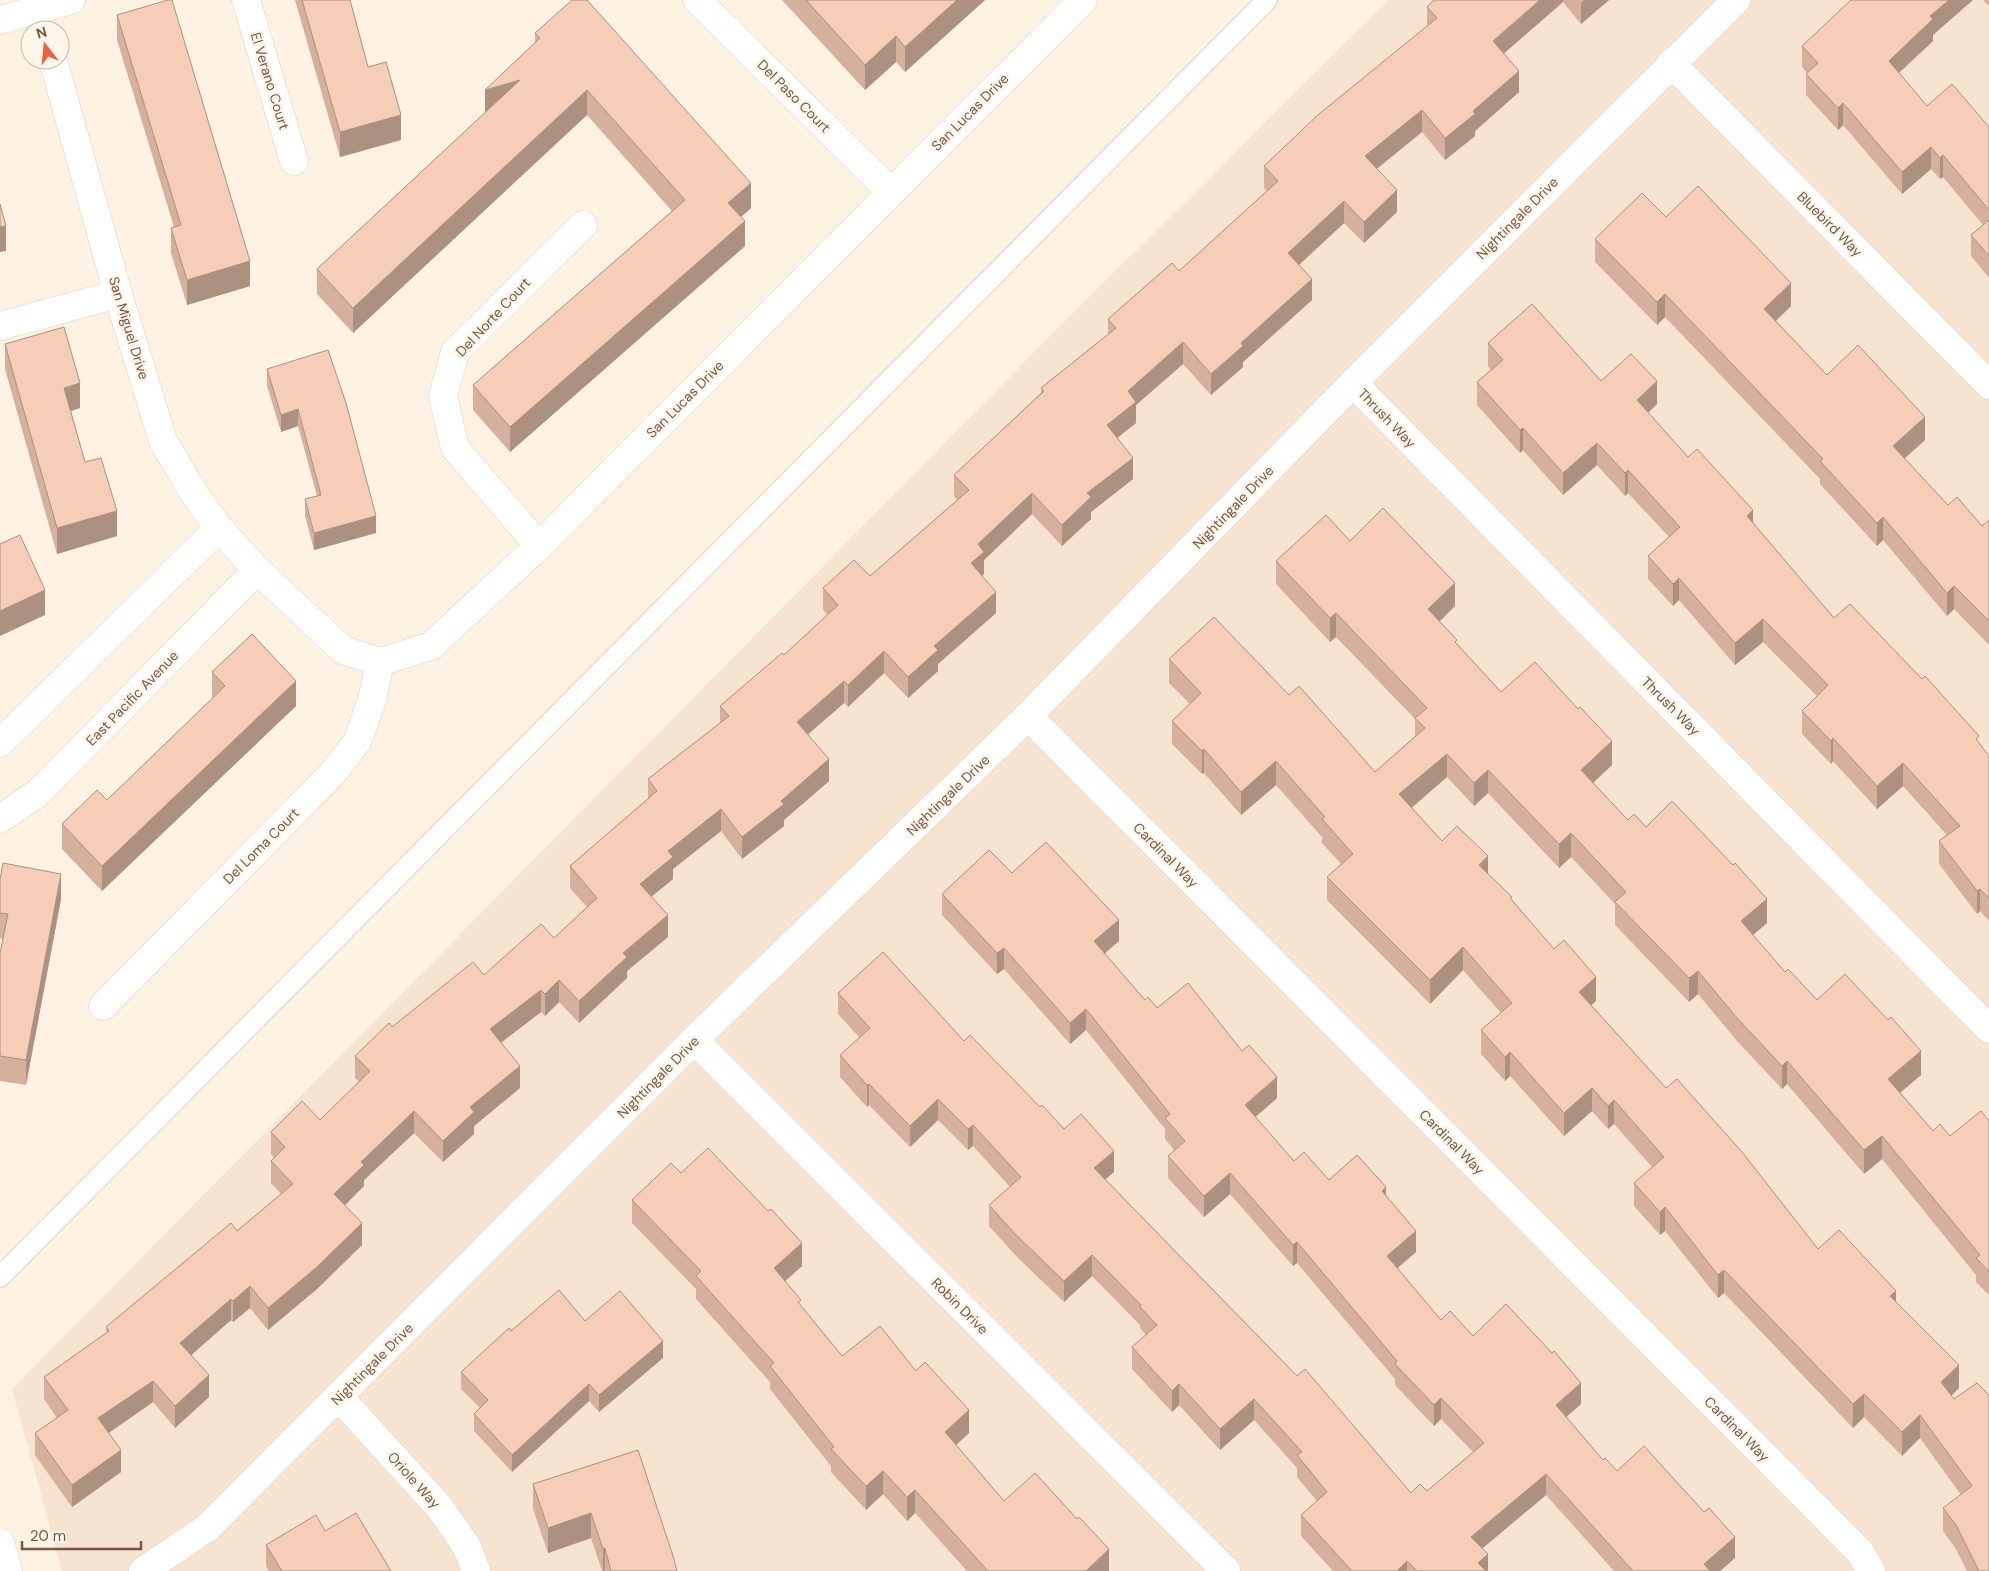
<svg xmlns="http://www.w3.org/2000/svg" width="1989" height="1571" font-family="'DM Sans',sans-serif">
<rect width="100%" height="100%" fill="#fef2e2"/>
<!-- residential -->
<path fill="#f6e3d0" d="M1388,0H1989V1571H62L12,1389L1052,334Z"/>
<g fill="none" stroke-linecap="round" stroke-linejoin="round">
<!-- service casing -->
<g stroke="#e5cfbf" stroke-width="22">
<path id="service" d="M0,1277L1267,0"/>
</g>
<!-- minor casing -->
<g stroke="#e5cfbf" stroke-width="29">
<g id="minor">
<path d="M246,0L294,161"/>
<path d="M697,0L891,192"/>
<path d="M0,20L71,0"/>
<path d="M53,60L118,294L163,441L195,495L219,528L257,570L343,650L380,662L431,646L539,546L1083,0"/>
<path d="M1671,63L1989,385"/>
<path d="M0,326L118,294"/>
<path d="M1353,383L1989,1029"/>
<path d="M539,546L455,448L443,396L455,352L583,225"/>
<path d="M1028,716L1860,1552L1871,1571"/>
<path d="M0,743L219,528"/>
<path d="M0,819L39,792L257,570"/>
<path d="M103,1006L332,774L357,742L372,700L380,662"/>
<path d="M694,1040L1226,1571"/>
<path d="M339,1397L440,1508L467,1547L476,1571"/>
<path d="M143,1571L207,1528L694,1040L1028,716L1353,383L1736,0"/>
</g>
</g>
<!-- secondary casing -->
<g stroke="#ebd0bc" stroke-width="29">
<path id="secondary" d="M0,1542L8,1571"/>
</g>
<!-- service -->
<use href="#service" stroke="#fff" stroke-width="20"/>
<!-- minor -->
<use href="#minor" stroke="#fff" stroke-width="28"/>
<!-- secondary -->
<use href="#secondary" stroke="#fff" stroke-width="28"/>
</g>
<!-- wall -->
<g fill="#d4b09d">
<path d="M295,0H350L368,67L401,140L340,157Z"/>
<path d="M782,0H985L905,72L896,62L865,90Z"/>
<path d="M1434,0H1609L1581,24L1563,2L1504,53L1519,92L1475,131V136L1445,160L1422,132L1377,169L1397,212L1364,243L1344,223L1299,265L1312,300L1243,362V367L1211,395L1183,364L1136,405V423L1117,438L1133,479L1091,512V519L1062,546L1032,514L984,560V574L982,575L996,613L938,664V671L908,698L884,673L848,707L844,703L807,735L829,781L784,820V826L742,859L721,831L673,869V879L651,897L668,937L627,971V978L579,1023L559,1002L545,1016L541,1012L501,1043L520,1088L474,1126V1134L443,1162L414,1133L364,1180V1186L345,1205L362,1245L317,1289L268,1330L250,1308L233,1322L231,1320L191,1355L209,1397L175,1428L153,1402L109,1433L121,1472L72,1507L35,1455V1433L57,1418L44,1399V1377L106,1334V1327L237,1231L281,1194L271,1183V1161L274,1158L271,1154V1132L320,1120L359,1082L355,1078V1056L392,1027L554,938L587,907L570,888V866L648,799V779L720,723V706L784,655L827,615L823,609V588L870,576L957,500L954,496V475L1041,393V388L1108,335V319L1179,271L1267,191L1264,188V166L1427,26V7Z"/>
<path d="M1983,0H1989V6Z"/>
<path d="M117,15L250,286L187,305L171,253V228L174,227L117,40Z"/>
<path d="M535,33L751,208L741,217L745,246L510,452L473,410V385L672,211L587,115L353,333L317,294V269L485,113L535,43Z"/>
<path d="M1933,35V41L1899,73L1927,106L1989,127V278L1971,256V235L1983,225L1943,177L1940,179L1931,169L1902,194L1843,125L1838,130L1806,95V74L1807,73L1802,67V46Z"/>
<path d="M1666,217L1791,306L1776,321L1827,375L1925,440L1904,458L1948,505L1982,526L1989,520V645L1954,609L1947,616L1883,540L1877,546L1820,484V479L1665,317L1657,325L1595,262V239Z"/>
<path d="M1488,343L1601,381L1657,404L1648,413L1688,457L1753,523L1834,618L1979,743L1989,756V921L1980,911L1977,914L1939,864V841L1947,835L1903,786L1877,809L1833,761L1831,764L1802,734V711L1817,696L1763,642L1735,665L1679,600L1673,606L1648,579V556L1669,537L1628,493L1625,496L1597,465L1563,495L1523,450L1520,453L1477,405V382L1491,370L1488,366Z"/>
<path d="M5,344L80,408L71,411L85,462L117,536L57,554L5,369Z"/>
<path d="M328,350L376,533L314,550L305,516V499L317,496L298,426L281,432L267,386V369Z"/>
<path d="M1350,541L1455,606L1439,621L1457,644L1501,692L1612,765L1593,783L1628,820L1646,827L1767,923L1753,935L1785,972L1817,1000L1921,1075L1900,1092L1933,1131L1950,1136L1989,1121V1295L1976,1282V1275L1882,1159L1864,1174L1787,1084L1782,1089L1737,1041L1698,994L1689,1002L1615,925V904L1571,857L1559,868L1488,793L1474,806L1447,777L1412,808L1442,841L1488,874L1512,900L1596,1001L1591,1005L1666,1088L1818,1249L1896,1302L1959,1388L1951,1395L1954,1399L1989,1571H1967L1956,1549L1943,1531V1508L1961,1495L1920,1438L1902,1456L1864,1417L1853,1428L1724,1293L1718,1298L1665,1231L1660,1235L1634,1206V1183L1652,1167L1614,1124L1608,1129L1592,1111L1564,1136L1510,1076L1505,1081L1481,1054V1030L1501,1013L1463,970L1430,1004L1327,900V877L1341,864L1322,843V837L1276,785L1241,815L1204,773L1202,774L1172,744V721L1190,704L1169,683V659L1289,695L1375,772L1415,736V719L1336,637L1330,642L1276,584V561Z"/>
<path d="M212,672L296,706L102,891L62,849V824L107,800L213,698L212,697Z"/>
<path d="M1012,873L1119,941L1104,953L1145,1000L1277,1098L1255,1117L1294,1161L1329,1180L1386,1195L1416,1252L1397,1268L1441,1320L1473,1336L1581,1404L1566,1417L1603,1460L1617,1471L1735,1558L1720,1571H1614L1546,1495L1482,1548L1488,1571H1333L1301,1536V1515L1317,1501L1297,1477V1468L1254,1420L1220,1450L1179,1405L1172,1412L1132,1369V1347L1146,1335L1140,1328V1325L1092,1276L1064,1302L1017,1257L989,1226V1205L1010,1187L973,1146L968,1150L938,1120L910,1147L869,1105L867,1107L840,1077V1055L860,1038L838,1014V993L964,1041L1040,1107L1114,1172L1105,1179L1411,1493L1427,1491L1473,1452L1441,1419L1434,1426L1395,1385V1379L1297,1263L1293,1266L1230,1194L1204,1217L1168,1178V1156L1175,1151L1165,1139V1129L1086,1030L1070,1044L1004,969L997,974L942,915V894Z"/>
<path d="M0,880L61,899L26,1085L0,1081V953L3,939L0,938Z"/>
<path d="M681,1173L802,1266L785,1281L801,1306L842,1356L916,1371L969,1433L956,1445L1004,1501L1109,1571H967L915,1513L907,1521L883,1494L866,1510L831,1472V1466L770,1389V1382L696,1299V1289L632,1223V1200Z"/>
<path d="M585,1321L663,1358L599,1412L589,1401L512,1472L474,1431V1414L480,1408L461,1389V1372L511,1331Z"/>
<path d="M638,1450L677,1571H602L591,1538L548,1553L533,1509V1484Z"/>
<path d="M325,1531L391,1571H269L266,1566V1545Z"/>
</g>
<!-- shaded-wall -->
<g fill="#ac9080">
<path d="M957,0H985L905,72V47Z"/>
<path d="M1540,0H1563V2L1493,63V41Z"/>
<path d="M1584,0H1609L1581,24V3Z"/>
<path d="M1949,0H1973L1933,35V41L1889,82V61L1930,16Z"/>
<path d="M896,36V62L865,90V65Z"/>
<path d="M1519,71V92L1475,131V136L1445,160V138L1473,111Z"/>
<path d="M520,80L485,116V90Z"/>
<path d="M587,90V115L353,333V308Z"/>
<path d="M1843,103V125L1838,130V108Z"/>
<path d="M1422,110V132L1365,178V156Z"/>
<path d="M401,115V140L340,157V132Z"/>
<path d="M1931,147V169L1902,194V172Z"/>
<path d="M1943,155V177L1940,179V158Z"/>
<path d="M751,183V208L728,228V203Z"/>
<path d="M1397,190V212L1364,243V222Z"/>
<path d="M1344,201V223L1288,275V253Z"/>
<path d="M745,221V246L510,452V427Z"/>
<path d="M6,226V251L0,252V227Z"/>
<path d="M250,261V286L187,305V280Z"/>
<path d="M1312,279V300L1243,362V367L1211,395V374L1241,343Z"/>
<path d="M1791,283V306L1764,332V309Z"/>
<path d="M1665,294V317L1657,325V302Z"/>
<path d="M1183,342V364L1136,405V423L1107,446V425L1128,391Z"/>
<path d="M1657,381V404L1637,423V400Z"/>
<path d="M80,383V408L64,413V388Z"/>
<path d="M298,409V426L281,432V415Z"/>
<path d="M1925,417V440L1893,469V446Z"/>
<path d="M1523,428V450L1520,453V430Z"/>
<path d="M1597,443V465L1563,495V473Z"/>
<path d="M1133,458V479L1091,512V519L1062,546V525L1087,493Z"/>
<path d="M1628,470V493L1625,496V473Z"/>
<path d="M1032,493V514L984,560V574L971,585V563L978,544Z"/>
<path d="M1753,510V532L1747,516Z"/>
<path d="M117,511V536L57,554V528Z"/>
<path d="M376,516V533L314,550V533Z"/>
<path d="M1883,517V540L1877,546V523Z"/>
<path d="M1679,578V600L1673,606V584Z"/>
<path d="M1455,583V606L1428,633V609Z"/>
<path d="M1954,586V609L1947,616V593Z"/>
<path d="M45,590V615L0,636V611Z"/>
<path d="M996,592V613L938,664V671L908,698V677L934,646Z"/>
<path d="M1336,613V637L1330,642V618Z"/>
<path d="M1763,619V642L1735,665V643Z"/>
<path d="M884,651V673L848,707V685Z"/>
<path d="M296,681V706L102,891V866Z"/>
<path d="M844,681V703L797,744V722Z"/>
<path d="M1833,738V761L1831,764V741Z"/>
<path d="M1612,741V765L1581,794V770Z"/>
<path d="M1204,749V773L1202,774V751Z"/>
<path d="M1447,754V777L1399,818V794Z"/>
<path d="M829,759V781L784,820V826L742,859V837L781,801Z"/>
<path d="M1276,761V785L1241,815V792Z"/>
<path d="M1903,763V786L1877,809V786Z"/>
<path d="M1488,770V793L1474,806V783Z"/>
<path d="M721,809V831L673,869V879L640,906V884L668,851Z"/>
<path d="M1571,833V857L1559,868V844Z"/>
<path d="M1488,856V880L1479,865Z"/>
<path d="M61,874V899L26,1085V1060Z"/>
<path d="M1980,889V911L1977,914V891Z"/>
<path d="M1767,899V923L1741,945V921Z"/>
<path d="M668,915V937L627,971V978L579,1023V1001L623,953Z"/>
<path d="M1119,920V941L1094,963V941Z"/>
<path d="M1463,947V970L1430,1004V980Z"/>
<path d="M1004,948V969L997,974V953Z"/>
<path d="M1698,971V994L1689,1002V978Z"/>
<path d="M1596,977V1001L1579,1016V992Z"/>
<path d="M559,980V1002L545,1016V994Z"/>
<path d="M541,990V1012L490,1051V1029Z"/>
<path d="M1086,1009V1030L1070,1044V1023Z"/>
<path d="M1921,1051V1075L1888,1103V1079Z"/>
<path d="M1510,1052V1076L1505,1081V1057Z"/>
<path d="M1787,1061V1084L1782,1089V1066Z"/>
<path d="M520,1066V1088L474,1126V1134L443,1162V1141L470,1107Z"/>
<path d="M1277,1077V1098L1245,1126V1105Z"/>
<path d="M869,1084V1105L867,1107V1085Z"/>
<path d="M1592,1088V1111L1564,1136V1113Z"/>
<path d="M938,1099V1120L910,1147V1126Z"/>
<path d="M1614,1100V1124L1608,1129V1106Z"/>
<path d="M414,1111V1133L364,1180V1186L334,1216V1194L361,1162Z"/>
<path d="M973,1125V1146L968,1150V1129Z"/>
<path d="M1882,1136V1159L1864,1174V1150Z"/>
<path d="M1114,1151V1172L1094,1189V1168Z"/>
<path d="M1230,1173V1194L1204,1217V1196Z"/>
<path d="M1386,1187V1209L1382,1191Z"/>
<path d="M1665,1207V1231L1660,1235V1212Z"/>
<path d="M362,1223V1245L317,1289L268,1330V1308Z"/>
<path d="M1416,1231V1252L1387,1277V1256Z"/>
<path d="M1297,1242V1263L1293,1266V1245Z"/>
<path d="M802,1243V1266L774,1291V1268Z"/>
<path d="M1092,1255V1276L1064,1302V1281Z"/>
<path d="M1724,1270V1293L1718,1298V1275Z"/>
<path d="M250,1286V1308L233,1322V1301Z"/>
<path d="M1896,1291V1315L1890,1296Z"/>
<path d="M231,1299V1320L180,1365V1343Z"/>
<path d="M663,1341V1358L599,1412V1395Z"/>
<path d="M1959,1365V1388L1941,1406V1382Z"/>
<path d="M209,1375V1397L175,1428V1406Z"/>
<path d="M153,1381V1402L98,1440V1418Z"/>
<path d="M1581,1383V1404L1556,1426V1405Z"/>
<path d="M589,1384V1401L512,1472V1455Z"/>
<path d="M1179,1384V1405L1172,1412V1391Z"/>
<path d="M1864,1394V1417L1853,1428V1404Z"/>
<path d="M1441,1398V1419L1434,1426V1405Z"/>
<path d="M1254,1399V1420L1220,1450V1429Z"/>
<path d="M969,1410V1433L945,1455V1432Z"/>
<path d="M1920,1415V1438L1902,1456V1432Z"/>
<path d="M121,1450V1472L72,1507V1485Z"/>
<path d="M883,1471V1494L866,1510V1486Z"/>
<path d="M1546,1474V1495L1471,1558V1537Z"/>
<path d="M915,1490V1513L907,1521V1497Z"/>
<path d="M591,1513V1538L548,1553V1528Z"/>
<path d="M1735,1537V1558L1720,1571H1704V1564Z"/>
<path d="M605,1548V1571H603V1549Z"/>
<path d="M1109,1549V1571H1086Z"/>
<path d="M1488,1554V1571H1478V1563Z"/>
<path d="M1407,1561V1571H1397Z"/>
</g>
<!-- building -->
<g fill="#f6cdb7" stroke="#ac9080">
<path d="M168,0H172L250,261L187,280L171,228L181,225L117,15Z"/>
<path d="M302,0H350L368,67L386,62L401,115L340,132Z"/>
<path d="M572,0H587L751,183L728,203L745,221L510,427L473,385L685,200L587,90L353,308L317,269L520,80L485,90L540,38L535,33Z"/>
<path d="M806,0H957L905,47L896,36L865,65Z"/>
<path d="M1434,0H1540L1493,41L1519,71L1473,111L1475,114L1445,138L1422,110L1365,156L1397,190L1364,222L1344,201L1288,253L1312,279L1241,343L1243,346L1211,374L1183,342L1128,391L1136,402L1107,425L1133,458L1087,493L1091,497L1062,525L1032,493L978,544L984,552L971,563L996,592L934,646L938,650L908,677L884,651L848,685L844,681L797,722L829,759L781,801L784,804L742,837L721,809L668,851L673,857L640,884L668,915L623,953L627,957L579,1001L559,980L545,994L541,990L490,1029L520,1066L470,1107L474,1112L443,1141L414,1111L361,1162L364,1165L334,1194L362,1223L317,1267L268,1308L250,1286L233,1301L231,1299L180,1343L209,1375L175,1406L153,1381L98,1418L121,1450L72,1485L35,1433L68,1410L44,1377L109,1331L106,1327L231,1223L237,1231L293,1184L271,1161L285,1147L271,1132L302,1101L320,1120L370,1071L355,1056L389,1023L392,1027L473,962L484,975L541,924L554,938L597,898L570,866L657,791L648,779L729,716L720,706L782,653L784,655L838,605L823,588L854,560L870,576L969,490L954,475L1044,391L1041,388L1116,328L1108,319L1172,263L1179,271L1278,181L1264,166L1319,114L1437,18L1427,7Z"/>
<path d="M1851,0H1949L1930,16L1933,19L1889,61L1927,106L1952,84L1989,127V210L1943,155L1940,158L1931,147L1902,172L1843,103L1838,108L1806,74L1818,63L1802,46Z"/>
<path d="M1698,186L1791,283L1764,309L1827,375L1858,345L1925,417L1893,446L1948,505L1957,497L1982,526L1989,520V621L1954,586L1947,593L1883,517L1877,523L1820,461L1823,459L1665,294L1657,302L1595,239L1642,193L1666,217Z"/>
<path d="M0,204L6,226L0,227Z"/>
<path d="M1989,220V256L1971,235Z"/>
<path d="M1532,304L1601,381L1631,354L1657,381L1637,400L1688,457L1697,449L1753,510L1747,516L1834,618L1850,604L1922,679L1925,676L1979,736L1976,739L1989,756V898L1980,889L1977,891L1939,841L1960,826L1903,763L1877,786L1833,738L1831,741L1802,711L1828,685L1763,619L1735,643L1679,578L1673,584L1648,556L1680,527L1628,470L1625,473L1597,443L1563,473L1523,428L1520,430L1477,382L1503,360L1488,343Z"/>
<path d="M64,327L80,383L64,388L85,462L101,458L117,511L57,528L5,344Z"/>
<path d="M328,350L346,403L376,516L314,533L305,499L321,495L298,409L281,415L267,369Z"/>
<path d="M1383,508L1455,583L1428,609L1457,640L1455,642L1501,692L1535,662L1578,709L1580,707L1612,741L1581,770L1628,820L1634,814L1646,827L1672,801L1733,865L1735,863L1767,899L1741,921L1785,972L1788,969L1817,1000L1845,974L1888,1020L1891,1017L1921,1051L1888,1079L1933,1131L1940,1124L1950,1136L1981,1111L1989,1121V1272L1976,1258L1980,1255L1882,1136L1864,1150L1787,1061L1782,1066L1737,1018L1698,971L1689,978L1615,902L1626,892L1571,833L1559,844L1488,770L1474,783L1447,754L1399,794L1442,841L1457,826L1488,856L1479,865L1512,897L1510,898L1554,949L1564,940L1596,977L1579,992L1666,1088L1677,1079L1742,1152L1818,1249L1839,1230L1896,1291L1890,1296L1959,1365L1941,1382L1954,1399L1977,1383L1989,1395V1571H1979L1956,1525L1943,1508L1972,1486L1920,1415L1902,1432L1864,1394L1853,1404L1724,1270L1718,1275L1665,1207L1660,1212L1634,1183L1664,1157L1614,1100L1608,1106L1592,1088L1564,1113L1510,1052L1505,1057L1481,1030L1512,1003L1463,947L1430,980L1327,877L1353,854L1322,819L1325,817L1276,761L1241,792L1204,749L1202,751L1172,721L1201,693L1169,659L1214,617L1289,695L1299,686L1375,772L1425,728L1415,718L1427,708L1336,613L1330,618L1276,561L1326,515L1350,541Z"/>
<path d="M20,535L45,590L0,611V544Z"/>
<path d="M252,634L296,681L102,866L62,824L97,790L107,800L225,686L212,672Z"/>
<path d="M1046,842L1119,920L1094,941L1145,1000L1148,997L1157,1008L1188,983L1242,1051L1249,1045L1277,1077L1245,1105L1294,1161L1304,1152L1329,1180L1357,1155L1386,1187L1382,1191L1416,1231L1387,1256L1441,1320L1450,1311L1473,1336L1506,1304L1552,1353L1554,1351L1581,1383L1556,1405L1603,1460L1605,1458L1617,1471L1644,1446L1704,1512L1709,1508L1735,1537L1704,1564L1710,1571H1633L1546,1474L1471,1537L1488,1554L1478,1563L1486,1571H1417L1407,1561L1397,1571H1352L1301,1515L1327,1492L1297,1455L1302,1452L1254,1399L1220,1429L1179,1384L1172,1391L1132,1347L1157,1325L1140,1307L1141,1305L1092,1255L1064,1281L1017,1236L989,1205L1021,1177L973,1125L968,1129L938,1099L910,1126L869,1084L867,1085L840,1055L870,1028L838,993L883,952L964,1041L970,1035L1040,1107L1042,1105L1064,1129L1081,1114L1114,1151L1094,1168L1297,1376L1305,1369L1411,1493L1420,1484L1427,1491L1484,1443L1441,1398L1434,1405L1395,1364L1397,1361L1297,1242L1293,1245L1230,1173L1204,1196L1168,1156L1185,1141L1165,1118L1170,1114L1086,1009L1070,1023L1004,948L997,953L942,894L989,850L1012,873Z"/>
<path d="M3,863L61,874L26,1060L0,1056V953L8,914L0,913V880Z"/>
<path d="M708,1148L768,1211L771,1209L802,1243L774,1268L801,1300L798,1302L842,1356L880,1326L916,1371L925,1362L969,1410L945,1432L1004,1501L1035,1473L1077,1519L1079,1517L1109,1549L1086,1571H988L915,1490L907,1497L883,1471L866,1486L831,1449L834,1447L770,1366L774,1363L696,1276L701,1271L632,1200L671,1163L681,1173Z"/>
<path d="M559,1290L585,1321L620,1291L663,1341L599,1395L589,1384L512,1455L474,1414L488,1400L461,1372L509,1328L511,1331Z"/>
<path d="M638,1450L673,1556L677,1571H611L605,1548L603,1549L591,1513L548,1528L533,1484Z"/>
<path d="M356,1513L391,1571H282L266,1545L316,1515L325,1531Z"/>
</g>
<g text-anchor="middle" stroke-width="5" stroke-linejoin="round" paint-order="stroke">
<!-- street labels -->
<g font-size="14" fill="#785646" stroke="#fff6ea">
<text transform="translate(270 81) rotate(73)" y="5">El Verano Court</text>
<text transform="translate(794 96) rotate(45)" y="5">Del Paso Court</text>
<text transform="translate(970 112) rotate(-45)" y="5">San Lucas Drive</text>
<text transform="translate(1517 218) rotate(-45)" y="5">Nightingale Drive</text>
<text transform="translate(1830 224) rotate(45)" y="5">Bluebird Way</text>
<text transform="translate(493 317) rotate(-47)" y="5">Del Norte Court</text>
<text transform="translate(129 328) rotate(73)" y="5">San Miguel Drive</text>
<text transform="translate(685 399) rotate(-45)" y="5">San Lucas Drive</text>
<text transform="translate(1387 418) rotate(46)" y="5">Thrush Way</text>
<text transform="translate(1233 507) rotate(-46)" y="5">Nightingale Drive</text>
<text transform="translate(132 698) rotate(-46)" y="5">East Pacific Avenue</text>
<text transform="translate(1671 706) rotate(45)" y="5">Thrush Way</text>
<text transform="translate(948 795) rotate(-44)" y="5">Nightingale Drive</text>
<text transform="translate(261 846) rotate(-45)" y="5">Del Loma Court</text>
<text transform="translate(1166 855) rotate(45)" y="5">Cardinal Way</text>
<text transform="translate(658 1077) rotate(-45)" y="5">Nightingale Drive</text>
<text transform="translate(1452 1142) rotate(45)" y="5">Cardinal Way</text>
<text transform="translate(960 1306) rotate(45)" y="5">Robin Drive</text>
<text transform="translate(372 1364) rotate(-45)" y="5">Nightingale Drive</text>
<text transform="translate(1737 1429) rotate(45)" y="5">Cardinal Way</text>
<text transform="translate(414 1480) rotate(48)" y="5">Oriole Way</text>
</g>
</g>
<!-- north arrow -->
<g transform="translate(45 45) rotate(344)"><circle r="24" fill="#fff6ea" stroke="#c9b6a8"/>
<path d="M0-4L9 19L0 12L-9 19Z" fill="#f25d3d"/>
<text y="-8" font-size="14" font-weight="bold" text-anchor="middle" fill="#785646">N</text>
</g>
<!-- scale -->
<path d="M22 1541v8h119v-8" fill="none" stroke="#785646" stroke-width="2.5"/>
<text x="30" y="1541" font-size="15" fill="#785646" stroke="#fff6ea" stroke-width="4" paint-order="stroke">20 m</text>
</svg>
